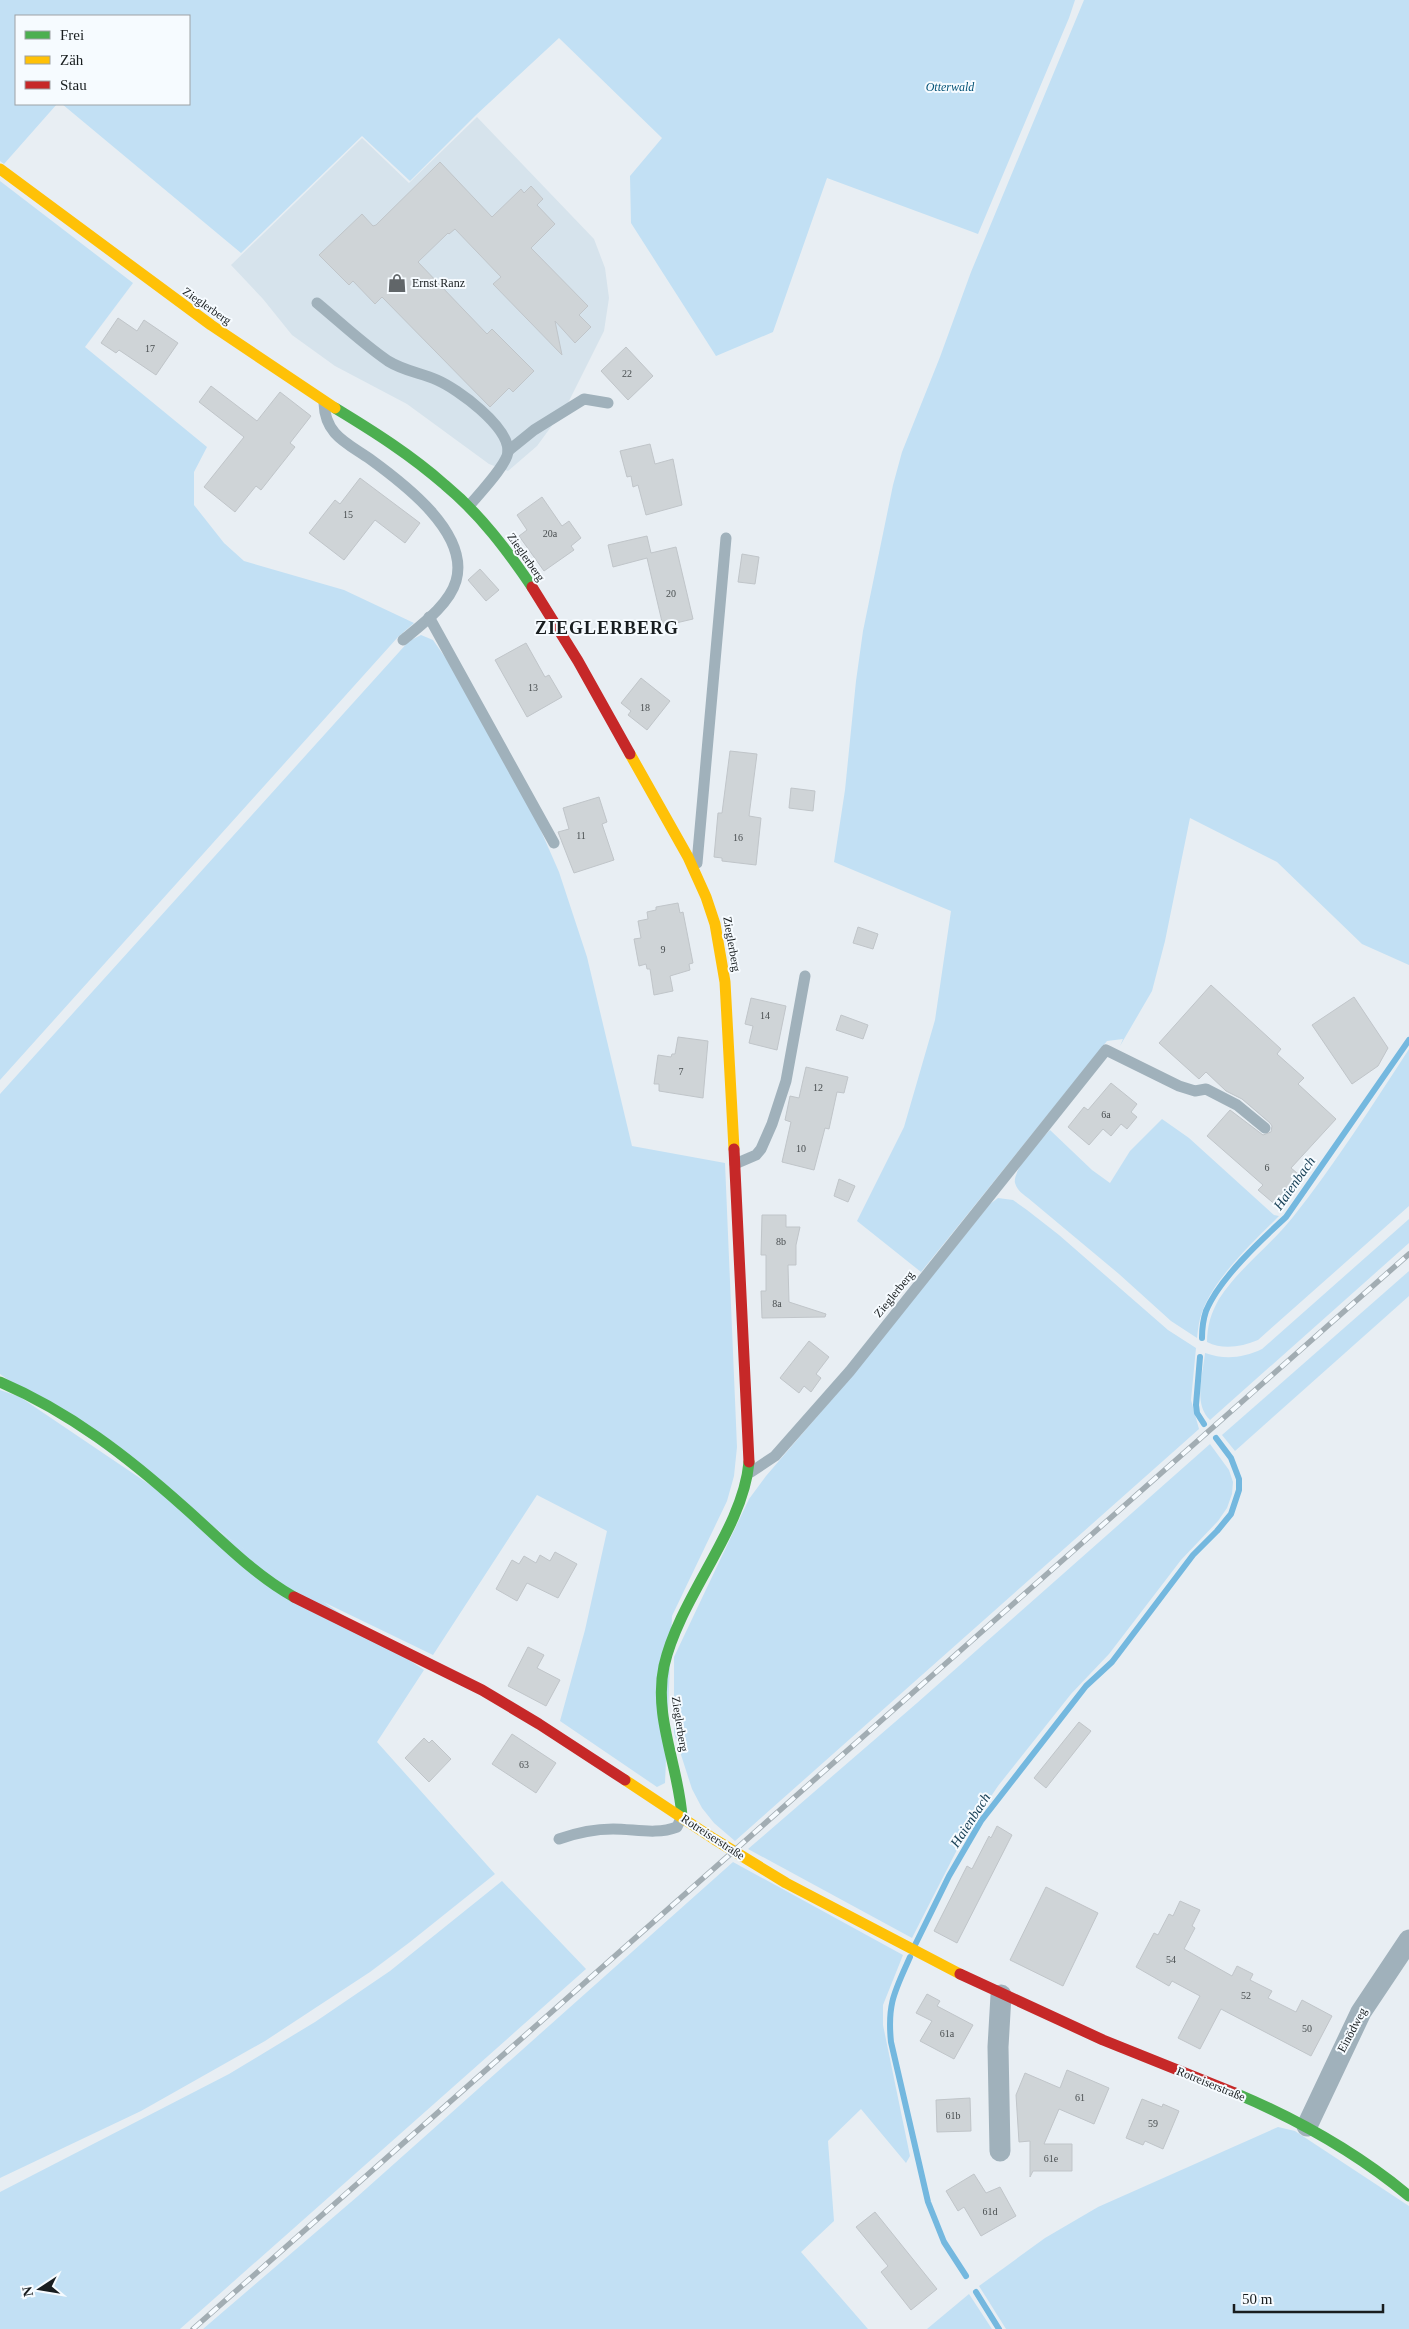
<svg xmlns="http://www.w3.org/2000/svg" width="1409" height="2329" font-family="'Times New Roman',serif">
<rect width="100%" height="100%" fill="#e8eef3"/>
<!-- built -->
<path fill="#d6e3ec" d="M477,117L594,239L605,268L609,298L604,331L567,405L537,446L508,471L489,464L407,404L335,366L292,335L263,299L231,265L362,138L409,183Z"/>
<!-- green -->
<g fill="#c2e0f4">
<path d="M0,0H1075L1069,18L978,234L827,178L773,332L716,356L631,223L630,176L662,138L559,38L476,115L410,181L362,136L241,253L62,104H189V16H16V104H57L4,164L0,161Z"/>
<path d="M1084,0H1409V965L1362,944L1277,862L1190,818L1165,941L1152,991L1120,1046L1123,1039L1107,1041L921,1272L857,1221L904,1127L935,1020L951,911L834,862L845,790L856,681L863,631L893,485L902,452L940,357L971,272Z"/>
<path d="M0,181L133,283L85,347L207,447L194,472V505L224,543L244,561L344,590L414,623L398,637L0,1080Z"/>
<path d="M421,635L433,640L447,660L538,824L559,872L587,957L632,1146L725,1163L737,1447L734,1476L727,1501L672,1616L665,1783L657,1787L560,1721L585,1630L607,1531L537,1495L433,1655L307,1594L0,1374V1094L409,641Z"/>
<path d="M1409,1049V1206L1258,1340C1241,1347 1223,1350 1207,1342C1207,1326 1211,1313 1219,1299C1239,1268 1270,1246 1293,1217C1335,1164 1372,1106 1409,1049Z"/>
<path d="M1162,1119L1189,1138L1274,1215L1279,1216C1253,1242 1215,1277 1202,1312C1199,1320 1198,1329 1197,1338L1171,1321L1119,1274L1028,1198C1023,1194 1017,1190 1015,1183C1012,1170 1041,1139 1050,1130L1092,1170L1110,1183L1130,1151Z"/>
<path d="M998,1198L1013,1200L1027,1210L1059,1235L1168,1330L1196,1348L1191,1400L1199,1429L735,1841L714,1823L702,1808L692,1789L674,1733V1657L749,1499L766,1476L851,1377L990,1204Z"/>
<path d="M1409,1219V1243L1210,1420C1193,1404 1203,1374 1205,1353C1225,1360 1243,1358 1262,1349Z"/>
<path d="M1409,1271V1296L1235,1451L1222,1435Z"/>
<path d="M0,1390L20,1397L424,1670L377,1742L495,1874L410,1942L370,1972L265,2041L141,2111L0,2178Z"/>
<path d="M1210,1444L1229,1470L1233,1482L1232,1494L1227,1508L1218,1521L1181,1560L1109,1654L1071,1694L998,1786L963,1838L912,1938L748,1849L917,1703Z"/>
<path d="M733,1862L903,1955L883,2005V2025L910,2156L906,2163L861,2109L828,2141L834,2221L801,2252L868,2329H203L358,2196Z"/>
<path d="M502,1881L586,1969L180,2329H0V2192L229,2074L315,2022L390,1971Z"/>
<path d="M1278,2127L1295,2131L1409,2206V2329H1006L979,2286L1045,2238L1098,2207Z"/>
<path d="M969,2294L992,2329H927Z"/>
</g>
<g fill="none" stroke-linecap="round" stroke-linejoin="round">
<!-- stream -->
<g stroke="#74b8df" stroke-width="6">
<path d="M1202,1338C1202,1329 1203,1320 1206,1311C1219,1279 1261,1240 1286,1217L1409,1040"/>
<path d="M1200,1357L1196,1405L1197,1413L1204,1424"/>
<path d="M915,1945L949,1876L981,1821L1086,1686L1112,1662L1193,1555L1217,1531L1231,1514L1239,1490V1479L1231,1458L1216,1438"/>
<path d="M910,1957C895,1991 887,2003 891,2042L928,2202L944,2242L966,2276"/>
<path d="M976,2292L999,2329"/>
</g>
</g>
<!-- building -->
<g fill="#cfd4d7" stroke="#c0c5c9">
<path d="M440,162L492,217L521,189L524,193L531,186L543,199L537,205L555,224L531,248L588,306L579,315L591,327L575,343L555,321L562,355L493,284L501,277L455,229L449,234L448,233L418,262L487,334L492,329L534,371L513,392L509,388L490,407L382,297L375,304L353,281L349,285L319,255L362,214L373,226L376,225Z"/>
<path d="M118,318L137,331L144,320L178,343L156,375L119,350L116,353L101,343Z"/>
<path d="M626,347L653,376L628,400L601,371Z"/>
<path d="M211,386L257,421L280,392L311,416L290,443L295,447L261,490L256,486L235,512L204,487L244,437L199,402Z"/>
<path d="M650,444L655,464L673,459L682,505L646,515L638,485L633,487L631,476L627,477L620,451Z"/>
<path d="M360,478L420,523L405,543L375,520L344,560L309,533L335,500L340,504Z"/>
<path d="M542,497L562,526L569,521L581,538L571,546L574,550L544,571L519,536L527,530L517,515Z"/>
<path d="M647,536L651,553L676,547L693,619L663,626L647,558L613,567L608,545Z"/>
<path d="M742,554L759,557L755,584L738,582Z"/>
<path d="M480,569L499,590L486,601L468,580Z"/>
<path d="M526,643L545,677L549,675L562,697L527,717L495,660Z"/>
<path d="M641,678L670,701L647,730L628,715L631,711L621,703Z"/>
<path d="M730,751L757,754L749,816L761,818L756,865L722,861V858L714,857L718,813H722Z"/>
<path d="M791,788L815,791L813,811L789,808Z"/>
<path d="M599,797L607,822L602,824L614,860L574,873L558,832L569,829L563,808Z"/>
<path d="M678,903L680,913L683,912L693,963L689,964L690,970L670,976L673,991L654,995L650,969H647L646,964L639,966L634,939L641,938L638,921L648,919L647,912L656,910V907Z"/>
<path d="M858,927L878,934L873,949L853,943Z"/>
<path d="M1211,985L1281,1049L1277,1054L1304,1078L1298,1084L1336,1119L1291,1168L1303,1178L1278,1207L1258,1190L1263,1185L1207,1136L1230,1110L1263,1135L1271,1132L1272,1126L1270,1123L1242,1099L1226,1091L1206,1072L1199,1079L1159,1043Z"/>
<path d="M1354,997L1388,1048L1378,1066L1352,1084L1312,1025Z"/>
<path d="M751,998L786,1006L777,1050L749,1043L753,1026L745,1024Z"/>
<path d="M841,1015L868,1025L863,1039L836,1030Z"/>
<path d="M678,1037L708,1041L703,1098L659,1091V1084H654L658,1055L671,1057L672,1054H675Z"/>
<path d="M806,1067L848,1077L844,1093L837,1092L829,1129L825,1128L814,1170L782,1162L791,1122L785,1120L790,1096L799,1098Z"/>
<path d="M1111,1083L1137,1104L1131,1112L1137,1117L1127,1129L1121,1124L1111,1136L1103,1129L1089,1145L1068,1127L1084,1107L1088,1110Z"/>
<path d="M839,1179L855,1186L848,1202L834,1196Z"/>
<path d="M762,1215H786V1227H800L796,1245V1265H788L789,1302L826,1314L825,1317L762,1318L761,1291H766V1255H761Z"/>
<path d="M809,1341L829,1357L816,1374L821,1378L811,1392L804,1386L799,1393L780,1378Z"/>
<path d="M555,1552L577,1564L558,1598L527,1583L517,1601L496,1589L512,1560L519,1564L524,1556L536,1563L540,1555L550,1561Z"/>
<path d="M528,1647L544,1655L537,1668L560,1680L546,1706L508,1686Z"/>
<path d="M1079,1722L1091,1731L1046,1788L1034,1778Z"/>
<path d="M512,1734L556,1763L536,1793L492,1764Z"/>
<path d="M424,1738L429,1743L432,1740L451,1759L429,1782L405,1758Z"/>
<path d="M997,1826L1012,1835L957,1943L934,1931L967,1866L972,1869L989,1836L991,1838Z"/>
<path d="M1046,1887L1098,1913L1063,1986L1010,1960Z"/>
<path d="M1180,1901L1200,1910L1192,1926L1195,1928L1184,1949L1232,1976L1237,1966L1253,1974L1250,1980L1272,1991L1268,1998L1296,2012L1302,2000L1332,2016L1311,2056L1221,2009L1200,2049L1178,2038L1200,1996L1172,1981L1169,1986L1136,1967L1154,1933L1158,1935L1169,1914L1173,1916Z"/>
<path d="M927,1994L940,2001L937,2006L973,2025L954,2059L920,2041L932,2021L916,2013Z"/>
<path d="M1067,2070L1109,2088L1094,2124L1059,2109L1044,2144H1072V2171H1033L1030,2177V2141L1019,2142L1016,2095L1025,2073L1060,2088Z"/>
<path d="M970,2098L971,2131L937,2132L936,2100Z"/>
<path d="M1142,2099L1162,2107L1163,2104L1179,2111L1163,2149L1145,2141L1143,2145L1126,2138Z"/>
<path d="M974,2174L986,2193L1000,2187L1016,2216L981,2236L964,2207L958,2211L946,2191Z"/>
<path d="M875,2212L937,2289L911,2310L881,2272L888,2266L856,2227Z"/>
</g>
<g fill="none" stroke-linecap="round" stroke-linejoin="round">
<!-- lane -->
<g stroke="#a0b1bb" stroke-width="11">
<path d="M317,303C340,322 363,344 388,361C404,371 421,373 437,380C458,389 508,426 508,451C508,464 478,495 469,506"/>
<path d="M324,403C325,435 347,443 370,459C403,483 470,533 456,581C449,605 421,625 403,640"/>
<path d="M508,451L534,430L584,399L608,403"/>
<path d="M429,617L554,843"/>
<path d="M697,863L726,538"/>
<path d="M735,1164L756,1155L761,1149L772,1124L786,1081L805,976"/>
<path d="M751,1472L775,1456L850,1371L1106,1050L1179,1086L1195,1091L1206,1089L1237,1105L1265,1128"/>
<path d="M559,1839C576,1833 595,1829 613,1829C635,1829 656,1835 677,1827L681,1818"/>
</g>
<!-- street -->
<g stroke="#a0b1bb" stroke-width="21">
<path d="M1307,2126L1361,2012L1409,1940"/>
<path d="M1000,2151L998,2047L1001,1995"/>
</g>
<!-- fast -->
<g stroke="#4caf50" stroke-width="11">
<path d="M335,408C373,431 411,455 445,485C480,514 507,550 532,587"/>
<path d="M0,1382C70,1412 128,1457 185,1508C220,1539 253,1574 294,1597"/>
<path d="M682,1817C679,1767 653,1717 664,1666C680,1596 743,1530 749,1462"/>
<path d="M1235,2093C1299,2120 1356,2152 1409,2196"/>
</g>
<!-- slow -->
<g stroke="#ffc107" stroke-width="11">
<path d="M0,169L211,325L335,408"/>
<path d="M630,754L688,857L706,897L715,924L725,982L734,1149"/>
<path d="M625,1780L714,1839L786,1883L960,1974"/>
</g>
<!-- jam -->
<g stroke="#c62828" stroke-width="11">
<path d="M532,587L578,661L630,754"/>
<path d="M734,1149L749,1462"/>
<path d="M294,1597L482,1690L539,1724L625,1780"/>
<path d="M960,1974L1103,2040L1235,2093"/>
</g>
<!-- rail casing -->
<g stroke="#a2adb3" stroke-width="5.5">
<path id="rail" d="M193,2329L1409,1254"/>
</g>
<!-- rail -->
<use href="#rail" stroke="#f6fbff" stroke-width="4" stroke-dasharray="11" stroke-linecap="butt"/>
</g>
<!-- icons -->
<defs>
<g id="shop-bare" transform="scale(1.5)"><path d="M-5-2.5h2.3a2.7 3.5 0 0 1 5.4 0H5L5.5 6h-11ZM-1.5-2.5h3a1.5 2.3 0 0 0-3 0Z" fill="#616669" stroke="#f6fbff" stroke-width="2.5" paint-order="stroke"/></g>
</defs>
<g fill-rule="evenodd">
<use href="#shop-bare" x="397" y="283"/>
</g>
<g text-anchor="middle" stroke-width="4" stroke-linejoin="round" paint-order="stroke">
<!-- number labels -->
<g font-size="10" fill="#494e50">
<text x="150" y="352">17</text>
<text x="627" y="377">22</text>
<text x="348" y="518">15</text>
<text x="550" y="537">20a</text>
<text x="671" y="597">20</text>
<text x="533" y="691">13</text>
<text x="645" y="711">18</text>
<text x="581" y="839">11</text>
<text x="738" y="841">16</text>
<text x="663" y="953">9</text>
<text x="765" y="1019">14</text>
<text x="681" y="1075">7</text>
<text x="818" y="1091">12</text>
<text x="1106" y="1118">6a</text>
<text x="801" y="1152">10</text>
<text x="1267" y="1171">6</text>
<text x="781" y="1245">8b</text>
<text x="777" y="1307">8a</text>
<text x="524" y="1768">63</text>
<text x="1171" y="1963">54</text>
<text x="1246" y="1999">52</text>
<text x="1307" y="2032">50</text>
<text x="947" y="2037">61a</text>
<text x="1080" y="2101">61</text>
<text x="953" y="2119">61b</text>
<text x="1153" y="2127">59</text>
<text x="1051" y="2162">61e</text>
<text x="990" y="2215">61d</text>
</g>
<!-- park labels -->
<g font-size="12" font-style="italic" fill="#055377" stroke="#f6fbff">
<text x="950" y="91">Otterwald</text>
</g>
<!-- poi labels -->
<g font-size="12" fill="#181d1f" stroke="#f6fbff" text-anchor="start">
<text x="412" y="287">Ernst Ranz</text>
</g>
<!-- street labels -->
<g font-size="12" fill="#181d1f" stroke="#f6fbff">
<text transform="translate(207 306) rotate(35)" y="4">Zieglerberg</text>
<text transform="translate(526 557) rotate(55)" y="4">Zieglerberg</text>
<text transform="translate(732 944) rotate(80)" y="4">Zieglerberg</text>
<text transform="translate(894 1294) rotate(-51)" y="4">Zieglerberg</text>
<text transform="translate(680 1724) rotate(81)" y="4">Zieglerberg</text>
<text transform="translate(713 1837) rotate(33)" y="4">Rotreiserstraße</text>
<text transform="translate(1352 2030) rotate(-62)" y="4">Einödweg</text>
<text transform="translate(1211 2084) rotate(22)" y="4">Rotreiserstraße</text>
</g>
<!-- water labels -->
<g font-size="14" font-style="italic" fill="#194157" stroke="#f6fbff">
<text transform="translate(1294 1183) rotate(-55)" y="5">Haienbach</text>
<text transform="translate(970 1820) rotate(-57)" y="5">Haienbach</text>
</g>
<!-- district labels -->
<g font-size="18" font-weight="bold" letter-spacing="1" fill="#181d1f" stroke="#f6fbff">
<text x="607" y="634">ZIEGLERBERG</text>
</g>
</g>
<!-- legend -->
<rect x="15" y="15" width="175" height="90" fill="#f6fbff" stroke="#9da2a5"/>
<rect x="25" y="31" width="25" height="8" fill="#4caf50" stroke="#9da2a5"/>
<text x="60" y="40" font-size="15" fill="#181d1f">Frei</text>
<rect x="25" y="56" width="25" height="8" fill="#ffc107" stroke="#9da2a5"/>
<text x="60" y="65" font-size="15" fill="#181d1f">Zäh</text>
<rect x="25" y="81" width="25" height="8" fill="#c62828" stroke="#9da2a5"/>
<text x="60" y="90" font-size="15" fill="#181d1f">Stau</text>
<!-- north arrow -->
<g transform="translate(40 2289) rotate(258)" stroke="#f6fbff" stroke-width="4" paint-order="stroke">
<path d="M0-4L9 19L0 12L-9 19Z" fill="#181d1f"/>
<text y="-8" font-size="14" font-weight="bold" text-anchor="middle" fill="#181d1f">N</text>
</g>
<!-- scale -->
<path d="M1234 2304v8h149v-8" fill="none" stroke="#181d1f" stroke-width="2.5"/>
<text x="1242" y="2304" font-size="15" fill="#181d1f" stroke="#f6fbff" stroke-width="4" paint-order="stroke">50 m</text>
</svg>
